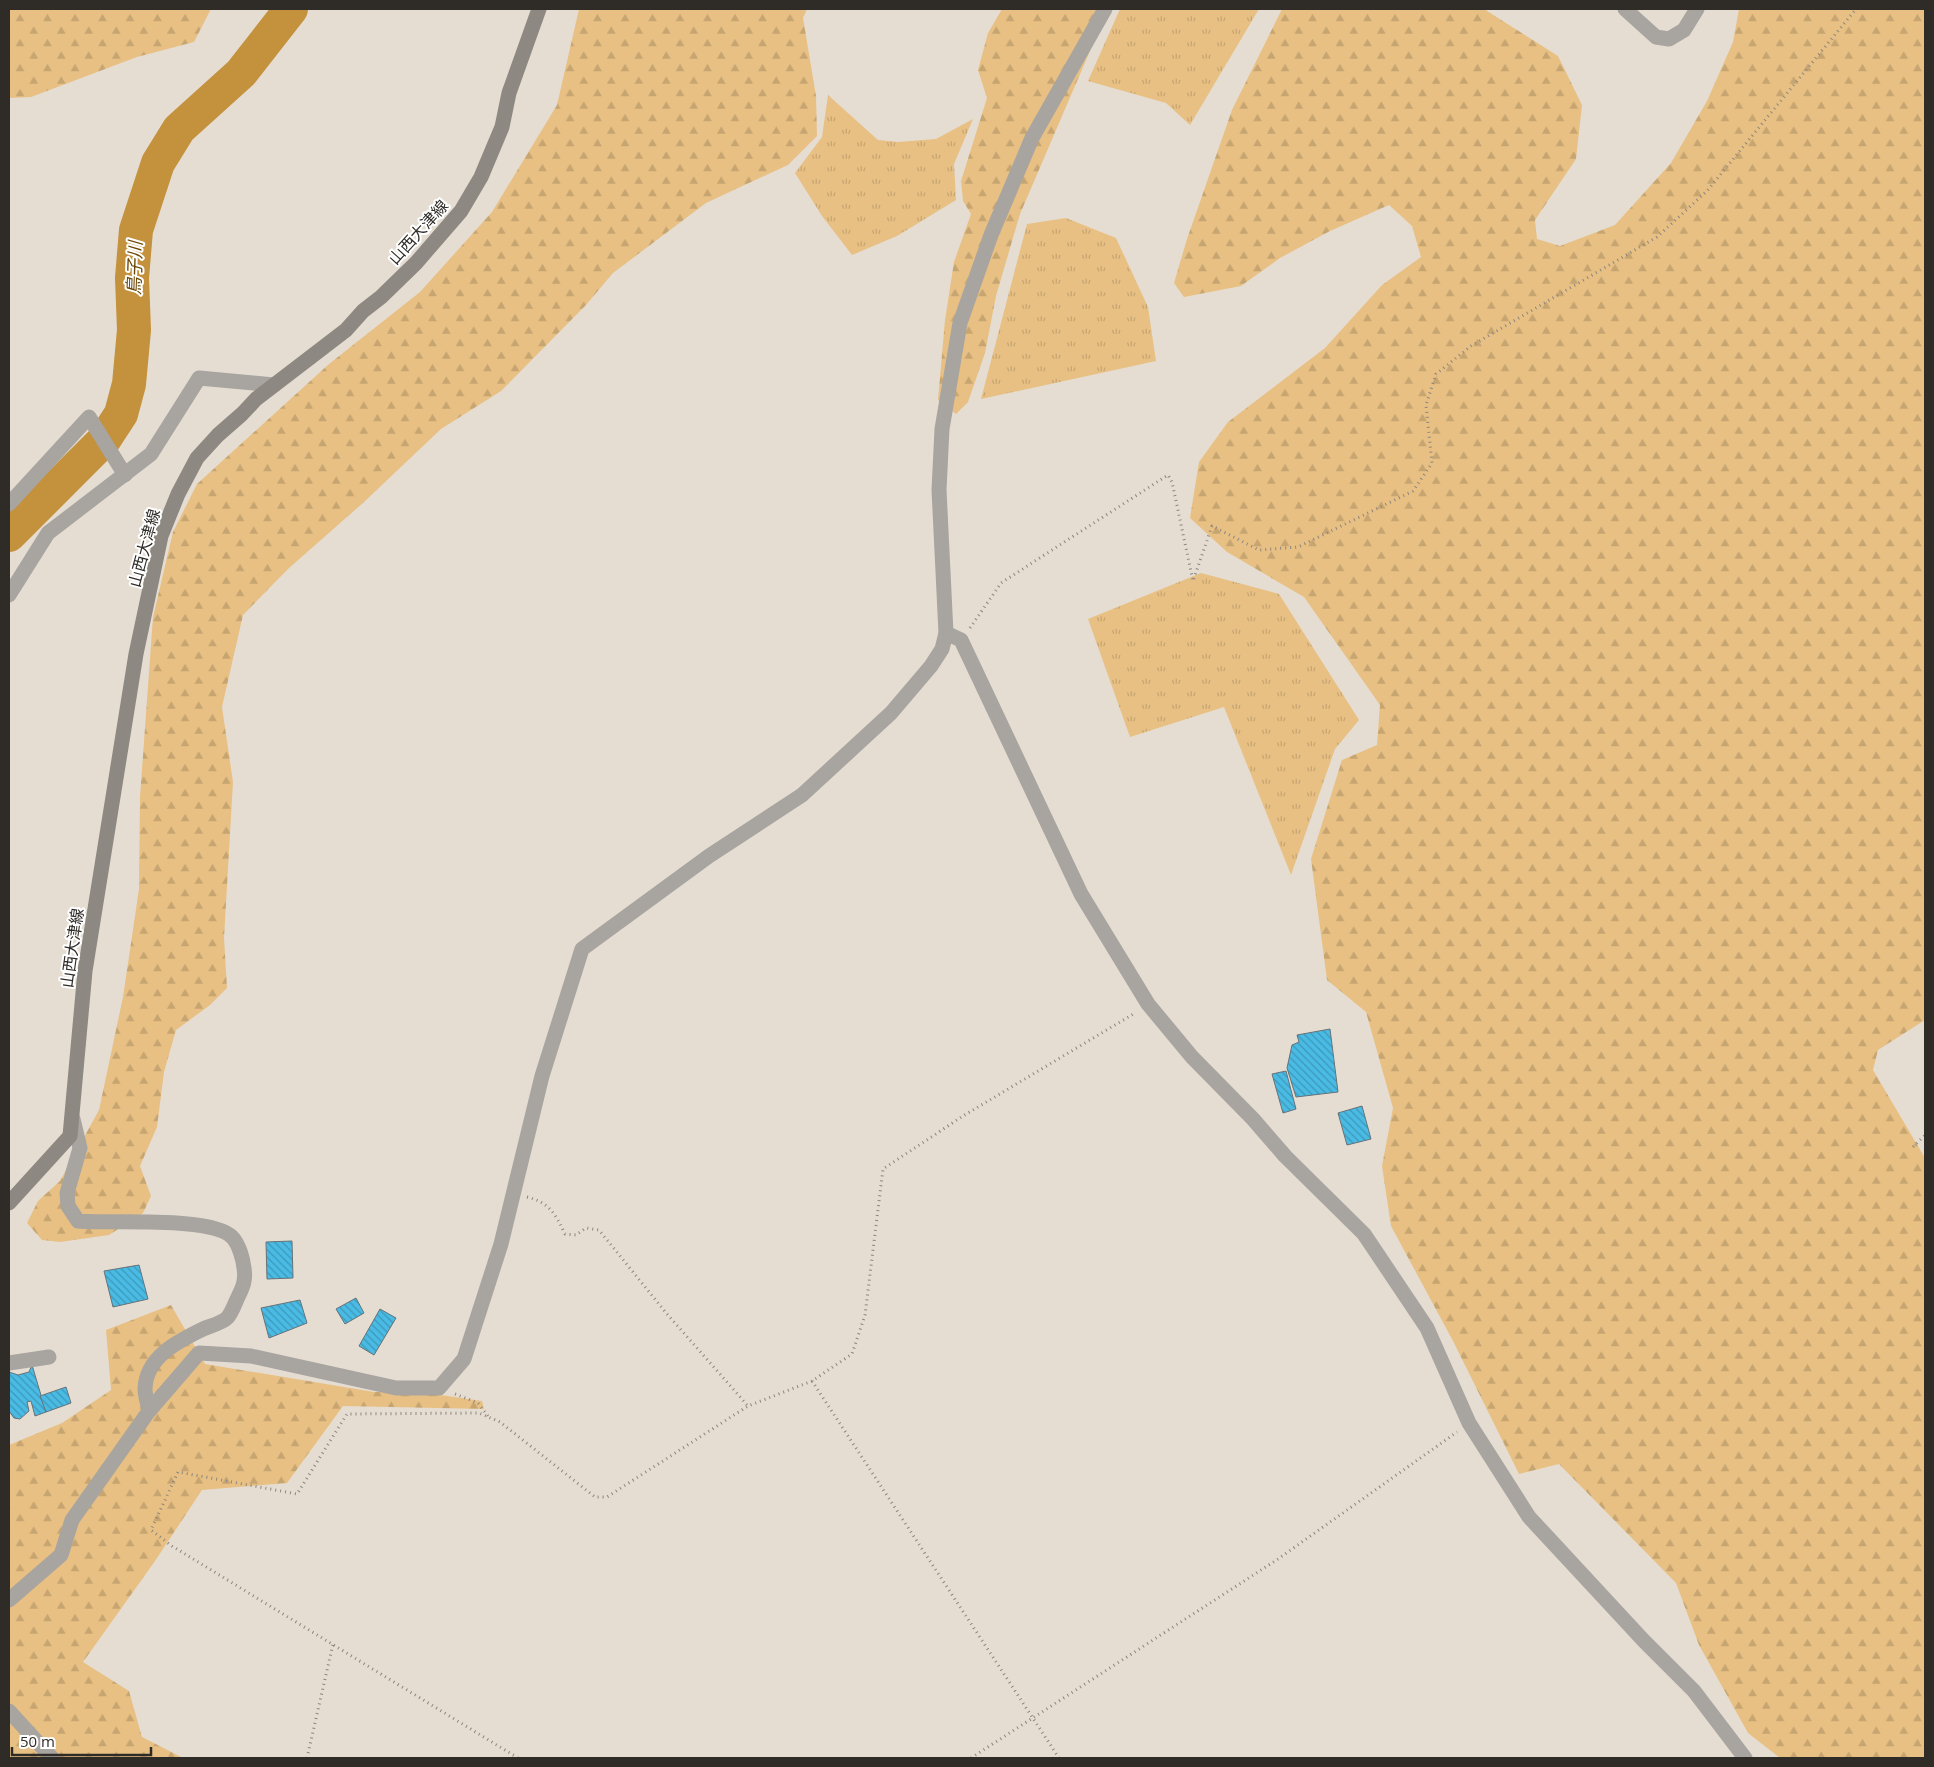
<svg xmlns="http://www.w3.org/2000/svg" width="1934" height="1767" font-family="'Open Sans','Noto Sans JP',sans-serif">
<defs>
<pattern id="grass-tufts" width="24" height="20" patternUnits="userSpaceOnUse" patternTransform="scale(1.25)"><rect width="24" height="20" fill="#e8c083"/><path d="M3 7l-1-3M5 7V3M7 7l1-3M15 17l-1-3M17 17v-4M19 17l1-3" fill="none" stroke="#c7a571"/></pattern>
<pattern id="forest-firs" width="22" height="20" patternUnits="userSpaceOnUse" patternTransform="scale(1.25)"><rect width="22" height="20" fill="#e8c083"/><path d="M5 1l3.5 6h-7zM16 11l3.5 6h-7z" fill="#c7a571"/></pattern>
<pattern id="building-back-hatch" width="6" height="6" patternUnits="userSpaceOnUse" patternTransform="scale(1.25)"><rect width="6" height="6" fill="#49bbe4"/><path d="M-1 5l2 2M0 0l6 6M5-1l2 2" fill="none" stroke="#3d98b9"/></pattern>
</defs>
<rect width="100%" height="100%" fill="#e5ddd2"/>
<!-- grass -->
<g fill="url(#grass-tufts)">
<path d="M1120,9H1259L1190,125L1166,103L1088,81Z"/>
<path d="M828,95L878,140L898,142L936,139L973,119L954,164L956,200L897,236L852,255L822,216L795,173L822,137Z"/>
<path d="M1066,218L1116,238L1148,307L1156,361L981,399L1027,224Z"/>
<path d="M1201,573L1279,594L1359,720L1335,749L1291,875L1224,707L1130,737L1088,619Z"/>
</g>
<!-- forest -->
<g fill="url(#forest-firs)">
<path d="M9,9H211L194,42L137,57L31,97L9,98Z"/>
<path d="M579,9H807L803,18L816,96L817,136L788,165L706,203L613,273L586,305L501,391L441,429L364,502L288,569L243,615L222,707L233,782L224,938L227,988L210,1005L176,1030L164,1072L157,1127L140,1166L151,1196L143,1213L109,1235L60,1242L42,1240L27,1223L38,1201L60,1181L99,1110L123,997L139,889L140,797L153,617L173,532L197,484L329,364L420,292L492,212L557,105Z"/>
<path d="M1002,9H1108L1020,214L996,296L985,353L968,402L956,414L938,400L945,320L954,262L971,214L963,201L961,181L987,98L978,70L988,33Z"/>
<path d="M1282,9H1484L1558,56L1582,105L1576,159L1535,220L1537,239L1560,246L1615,225L1671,163L1707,101L1733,42L1739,9H1925V1020L1878,1050L1873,1070L1925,1158V1758H1780L1748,1733L1699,1645L1676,1583L1559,1464L1519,1474L1453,1341L1391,1226L1382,1166L1393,1108L1366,1012L1327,980L1311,859L1342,760L1377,745L1380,705L1304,597L1227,552L1190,518L1199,462L1228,422L1325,348L1382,285L1421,257L1412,226L1389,205L1330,231L1280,258L1241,286L1184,297L1174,283L1187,239L1232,110Z"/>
<path d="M171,1305L205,1364L374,1392H420L482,1401L484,1409L343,1406L287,1483L202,1490L155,1561L83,1662L129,1691L142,1737L183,1758H9V1445L62,1423L111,1390L106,1330Z"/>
</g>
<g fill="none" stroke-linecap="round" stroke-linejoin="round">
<!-- river -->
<path stroke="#c4913d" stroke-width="34" d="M9,535L104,440L121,414L129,384L134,330L132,278L136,230L158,163L179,129L241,73L291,9"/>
</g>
<!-- building -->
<g fill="url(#building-back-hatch)" stroke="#667278">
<path d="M1330,1029L1338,1092L1296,1097L1287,1068L1292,1045L1299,1042L1297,1035Z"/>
<path d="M1286,1071L1296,1109L1283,1113L1272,1074Z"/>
<path d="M1362,1106L1371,1139L1347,1145L1338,1113Z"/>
<path d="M292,1241L293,1278L267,1279L266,1242Z"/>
<path d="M139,1265L148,1299L113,1307L104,1271Z"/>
<path d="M356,1298L364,1313L345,1324L336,1309Z"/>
<path d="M300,1300L307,1323L269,1338L261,1308Z"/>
<path d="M380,1309L396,1318L374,1355L359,1346Z"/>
<path d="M32,1365L46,1412L35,1416L31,1401L27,1402L29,1411L20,1419L14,1418L9,1411V1372L18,1375L29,1372Z"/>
<path d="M66,1387L71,1403L46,1412L40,1396Z"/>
</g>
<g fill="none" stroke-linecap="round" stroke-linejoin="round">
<!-- path -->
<g stroke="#8c867f" stroke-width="3" stroke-dasharray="1 4" stroke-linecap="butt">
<path d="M970,628L1001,583L1168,475L1172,482L1193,581L1212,526L1259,550L1298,547L1413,491L1432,463L1426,405L1436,374L1471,346L1657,237L1707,191L1856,9"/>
<path d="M1913,1147L1925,1135"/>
<path d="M527,1197C549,1202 556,1215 565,1234L576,1235L586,1228L599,1230L667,1314L748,1406"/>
<path d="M812,1381L1059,1758"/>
<path d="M455,1394L478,1403L488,1416"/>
<path d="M307,1758L333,1644"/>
<path d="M518,1758L172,1546L151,1530L178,1472L297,1494L347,1414L479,1413L500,1422L595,1497H607L748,1406L812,1381L852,1354L865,1315L883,1169L963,1116L1135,1013"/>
<path d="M971,1758L1278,1559L1457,1432"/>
</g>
<!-- minor -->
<g stroke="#a8a4a0" stroke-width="15">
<path d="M1625,9L1656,37L1669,39L1684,30L1697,9"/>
<path d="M9,504L89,417L125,475"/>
<path d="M9,595L48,533L151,454L199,378L274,385"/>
<path d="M946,633L961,640L1081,894L1148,1004L1192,1057L1253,1119L1285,1156L1364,1234L1427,1328L1469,1423L1529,1517L1644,1641L1694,1691L1745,1758"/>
<path d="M73,1119L80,1148L67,1193L68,1206L78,1221C110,1224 212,1216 232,1237C239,1244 243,1259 244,1268C246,1280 243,1287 238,1297C235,1303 232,1313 227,1318C222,1323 210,1326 203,1329C179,1341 146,1356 145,1389C145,1396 148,1404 149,1411"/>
<path d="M9,1363L49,1357"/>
<path d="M9,1600L61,1555L72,1520L149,1411L199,1353L251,1356L396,1388H439L464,1359L501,1244L542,1076L582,949L709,856L802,795L891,713L931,666L942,649L946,633L939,490L942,429L960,323L991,235L1032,138L1105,9"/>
<path d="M9,1711L52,1758"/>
</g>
<!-- secondary -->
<path stroke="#8d8881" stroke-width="15" d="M9,1203L70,1136L85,971L136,654L161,536L178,494L197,458L218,435L242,414L256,399L346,330L363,311L381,297L416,263L461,211L481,177L502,127L509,93L539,9"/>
</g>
<g text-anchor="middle" stroke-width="4" stroke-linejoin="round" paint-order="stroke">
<!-- street labels -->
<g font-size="16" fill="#2f2c28" stroke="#fff">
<text transform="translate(418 232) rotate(-48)" y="6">山西大津線</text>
<text transform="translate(144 548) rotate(-75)" y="6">山西大津線</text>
<text transform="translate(72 948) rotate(-82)" y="6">山西大津線</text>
</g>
<!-- water labels -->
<g font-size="18" font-style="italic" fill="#694701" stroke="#fff">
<text transform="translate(135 268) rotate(-88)" y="6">鳥子川</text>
</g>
</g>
<!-- border -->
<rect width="1934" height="1767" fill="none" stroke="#2f2c28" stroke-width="20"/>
<!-- scale -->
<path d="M12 1747v8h139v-8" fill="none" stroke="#2f2c28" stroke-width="2.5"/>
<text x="20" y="1747" font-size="15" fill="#2f2c28" stroke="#ffffff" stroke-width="4" paint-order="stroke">50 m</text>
</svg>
